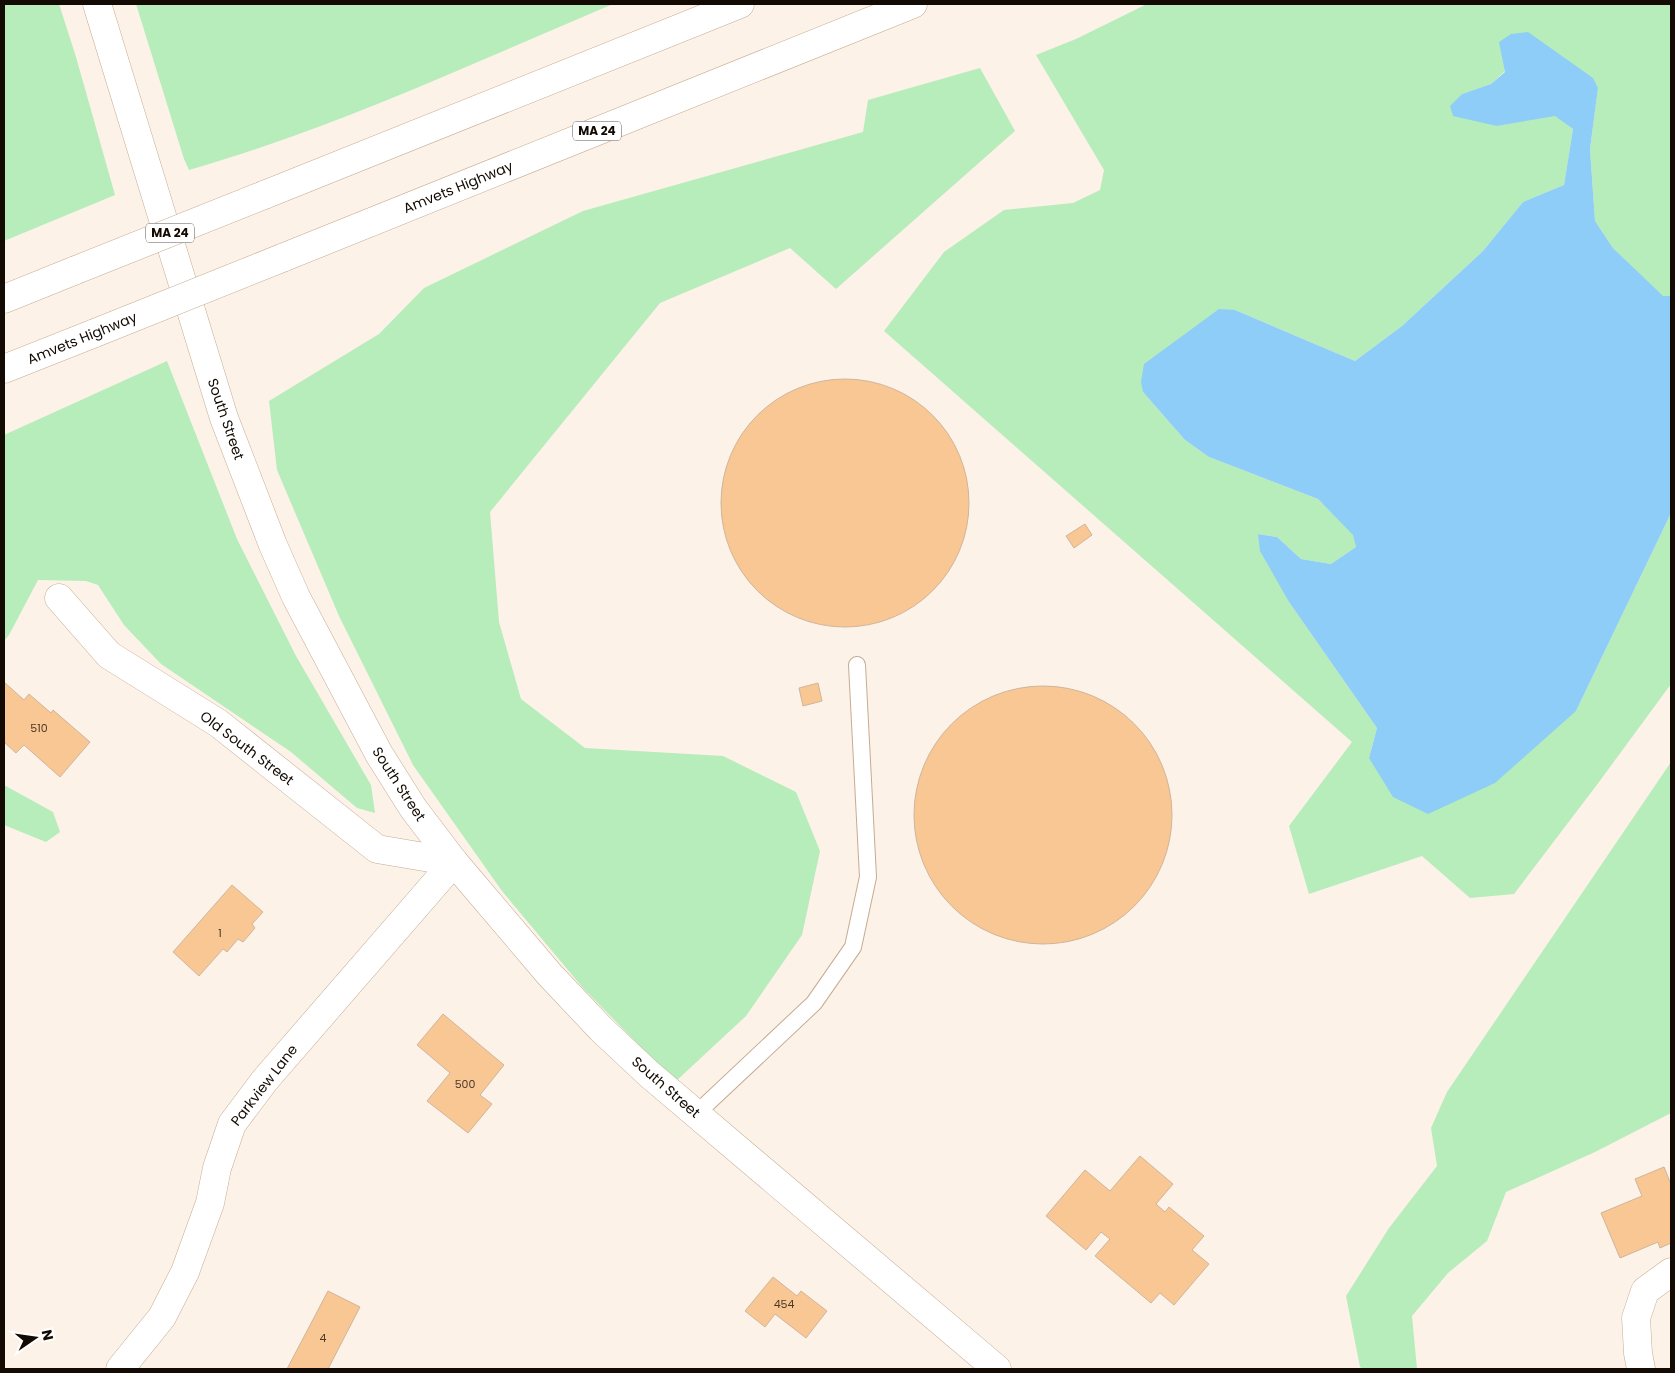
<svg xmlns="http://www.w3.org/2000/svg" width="1675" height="1373" font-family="Poppins,sans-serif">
<rect width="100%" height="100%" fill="#fdf2e8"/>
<!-- green -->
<g fill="#b7ecbb">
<path d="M4,4H59L76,57L115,195L4,241Z"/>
<path d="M136,4H613C473,63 335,128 189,170L184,159Z"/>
<path d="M1147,4H1671V296L1663,297L1613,248L1595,221L1590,149L1598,88L1500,42L1505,71L1491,84L1462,94L1497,126L1555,115L1573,129L1564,185L1523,202L1483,251L1402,326L1355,361L1235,310L1143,392L1185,440L1209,457L1318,499L1354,535L1356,547L1331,564L1301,559L1277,537L1258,534L1289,602L1377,728L1369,758L1576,711L1671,513V684L1599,782L1514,894L1470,898L1422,856L1309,894L1289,826L1352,742L884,331L944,252L1004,210L1073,203L1100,190L1104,170L1036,55L1076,39Z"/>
<path d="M980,68L1015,131L836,289L790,248L660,303L490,512L499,622L521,699L585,748L723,756L796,792L820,851L802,935L746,1016L675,1082L583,988L502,891L413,765L339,616L277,470L269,401L379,334L424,288L583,211L863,132L868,100Z"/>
<path d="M167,361L237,539L296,656L371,785L375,813L357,808L291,752L161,664L124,625L98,585L86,581L38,580L9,635L4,641V435Z"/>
<path d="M1671,762V1113L1595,1152L1506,1192L1487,1241L1448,1273L1412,1316L1417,1369H1363L1360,1367L1346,1296L1389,1228L1437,1166L1431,1128L1447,1092Z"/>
<path d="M4,785L53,812L60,832L46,842L4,825Z"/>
</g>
<!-- water -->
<path fill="#8ecdf7" d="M1528,32L1593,78L1598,88L1590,149L1595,221L1613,248L1663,296H1671V513L1576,711L1495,783L1428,814L1393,797L1369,758L1377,728L1289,602L1260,551L1258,534L1277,537L1301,559L1331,564L1356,547L1353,535L1318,499L1209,457L1185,440L1143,392L1141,382L1144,364L1219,309L1235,310L1355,361L1402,326L1483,251L1523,202L1564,185L1573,129L1555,116L1497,126L1453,116L1450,106L1462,94L1491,84L1505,72L1499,42L1511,34Z"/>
<!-- building -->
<g fill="#f8c793" stroke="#ceb59c">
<circle cx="845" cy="503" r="124"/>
<path d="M1085,524L1092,535L1074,548L1066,536Z"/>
<path d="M4,682L24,700L29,694L51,713L53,710L90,742L60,777L24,745L16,753L4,742Z"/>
<path d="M818,683L822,701L803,706L799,688Z"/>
<circle cx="1043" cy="815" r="129"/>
<path d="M232,885L263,912L252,924L255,928L243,942L238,939L227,952L223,949L199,976L173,952Z"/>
<path d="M443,1014L504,1065L480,1095L492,1104L468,1133L427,1101L450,1073L417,1045Z"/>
<path d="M1140,1156L1173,1184L1156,1204L1165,1212L1169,1207L1204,1236L1192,1250L1209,1264L1174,1305L1160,1293L1151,1303L1095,1256L1110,1239L1101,1232L1086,1250L1046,1216L1085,1170L1110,1191Z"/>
<path d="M1664,1167L1670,1182H1671V1243L1660,1248L1658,1242L1620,1258L1601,1213L1642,1196L1635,1179Z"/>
<path d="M773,1277L797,1296L801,1291L827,1311L806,1338L775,1314L765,1327L745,1311Z"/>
<path d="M328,1291L360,1307L328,1369H287Z"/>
</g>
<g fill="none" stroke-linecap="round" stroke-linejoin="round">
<!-- service casing -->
<g stroke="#c5ac93" stroke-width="18">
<path id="service" d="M696,1114L814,1003L853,947L868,877L857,665"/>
</g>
<!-- minor casing -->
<g stroke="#c5ac93" stroke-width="29">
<g id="minor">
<path d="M59,598L109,655L218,723L377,849L454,862"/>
<path d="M120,1369L162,1317L185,1272L210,1203L217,1168L232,1124L265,1080L454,862"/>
<path d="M1641,1369L1638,1353L1636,1318L1645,1291L1671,1272"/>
</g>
</g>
<!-- tertiary casing -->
<g stroke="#c5ac93" stroke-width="29">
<path id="tertiary" d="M97,4L224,418L273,545L296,597L379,754L413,808L454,862L550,975L601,1029L649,1074L997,1369"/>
</g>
<!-- motorway casing -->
<g stroke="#c5ac93" stroke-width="29">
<g id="motorway">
<path d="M264,195L740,4"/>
<path d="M282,258L913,4"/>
<path d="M4,299L76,270"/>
<path d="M4,369L95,333"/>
</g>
</g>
<!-- service -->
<use href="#service" stroke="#fff" stroke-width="16"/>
<!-- minor -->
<use href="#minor" stroke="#fff" stroke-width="28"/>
<!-- tertiary -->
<use href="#tertiary" stroke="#fff" stroke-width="28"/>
<!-- motorway -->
<use href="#motorway" stroke="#fff" stroke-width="28"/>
<!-- motorway-bridge casing -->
<g stroke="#c5ac93" stroke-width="29" stroke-linecap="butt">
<g id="motorway-bridge">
<path d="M76,270L264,195"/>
<path d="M95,333L282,258"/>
</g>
</g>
<!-- motorway-bridge -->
<use href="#motorway-bridge" stroke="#fff" stroke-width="28"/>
</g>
<g text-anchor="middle" stroke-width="4.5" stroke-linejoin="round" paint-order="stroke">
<!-- number labels -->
<g font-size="11" fill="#4c3927">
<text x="39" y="732">510</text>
<text x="220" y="937">1</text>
<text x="465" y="1088">500</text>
<text x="784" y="1308">454</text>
<text x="323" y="1342">4</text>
</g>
<!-- shield labels -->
<g fill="#fff" stroke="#5a544f" stroke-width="1">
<rect x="573" y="121.5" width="48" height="19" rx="4"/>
<rect x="146" y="223.5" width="48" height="19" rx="4"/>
</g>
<g font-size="12" font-weight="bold" fill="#130a03">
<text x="597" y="135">MA 24</text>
<text x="170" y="237">MA 24</text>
</g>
<!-- street labels -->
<g font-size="14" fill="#130a03" stroke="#fff">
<text transform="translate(458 187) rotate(-22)" y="5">Amvets Highway</text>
<text transform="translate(82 338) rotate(-22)" y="5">Amvets Highway</text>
<text transform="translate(226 419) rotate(71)" y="5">South Street</text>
<text transform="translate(247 748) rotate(37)" y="5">Old South Street</text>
<text transform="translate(399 784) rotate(57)" y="5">South Street</text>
<text transform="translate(264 1085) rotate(-52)" y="5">Parkview Lane</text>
<text transform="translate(666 1087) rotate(41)" y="5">South Street</text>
</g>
</g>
<!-- border -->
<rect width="1675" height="1373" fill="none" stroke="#130a03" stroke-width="10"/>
<!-- north arrow -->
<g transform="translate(35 1338) rotate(77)" stroke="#ffffff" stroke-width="4" paint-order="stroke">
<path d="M0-4L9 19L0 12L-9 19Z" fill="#130a03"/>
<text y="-8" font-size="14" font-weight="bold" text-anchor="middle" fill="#130a03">N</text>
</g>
</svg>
